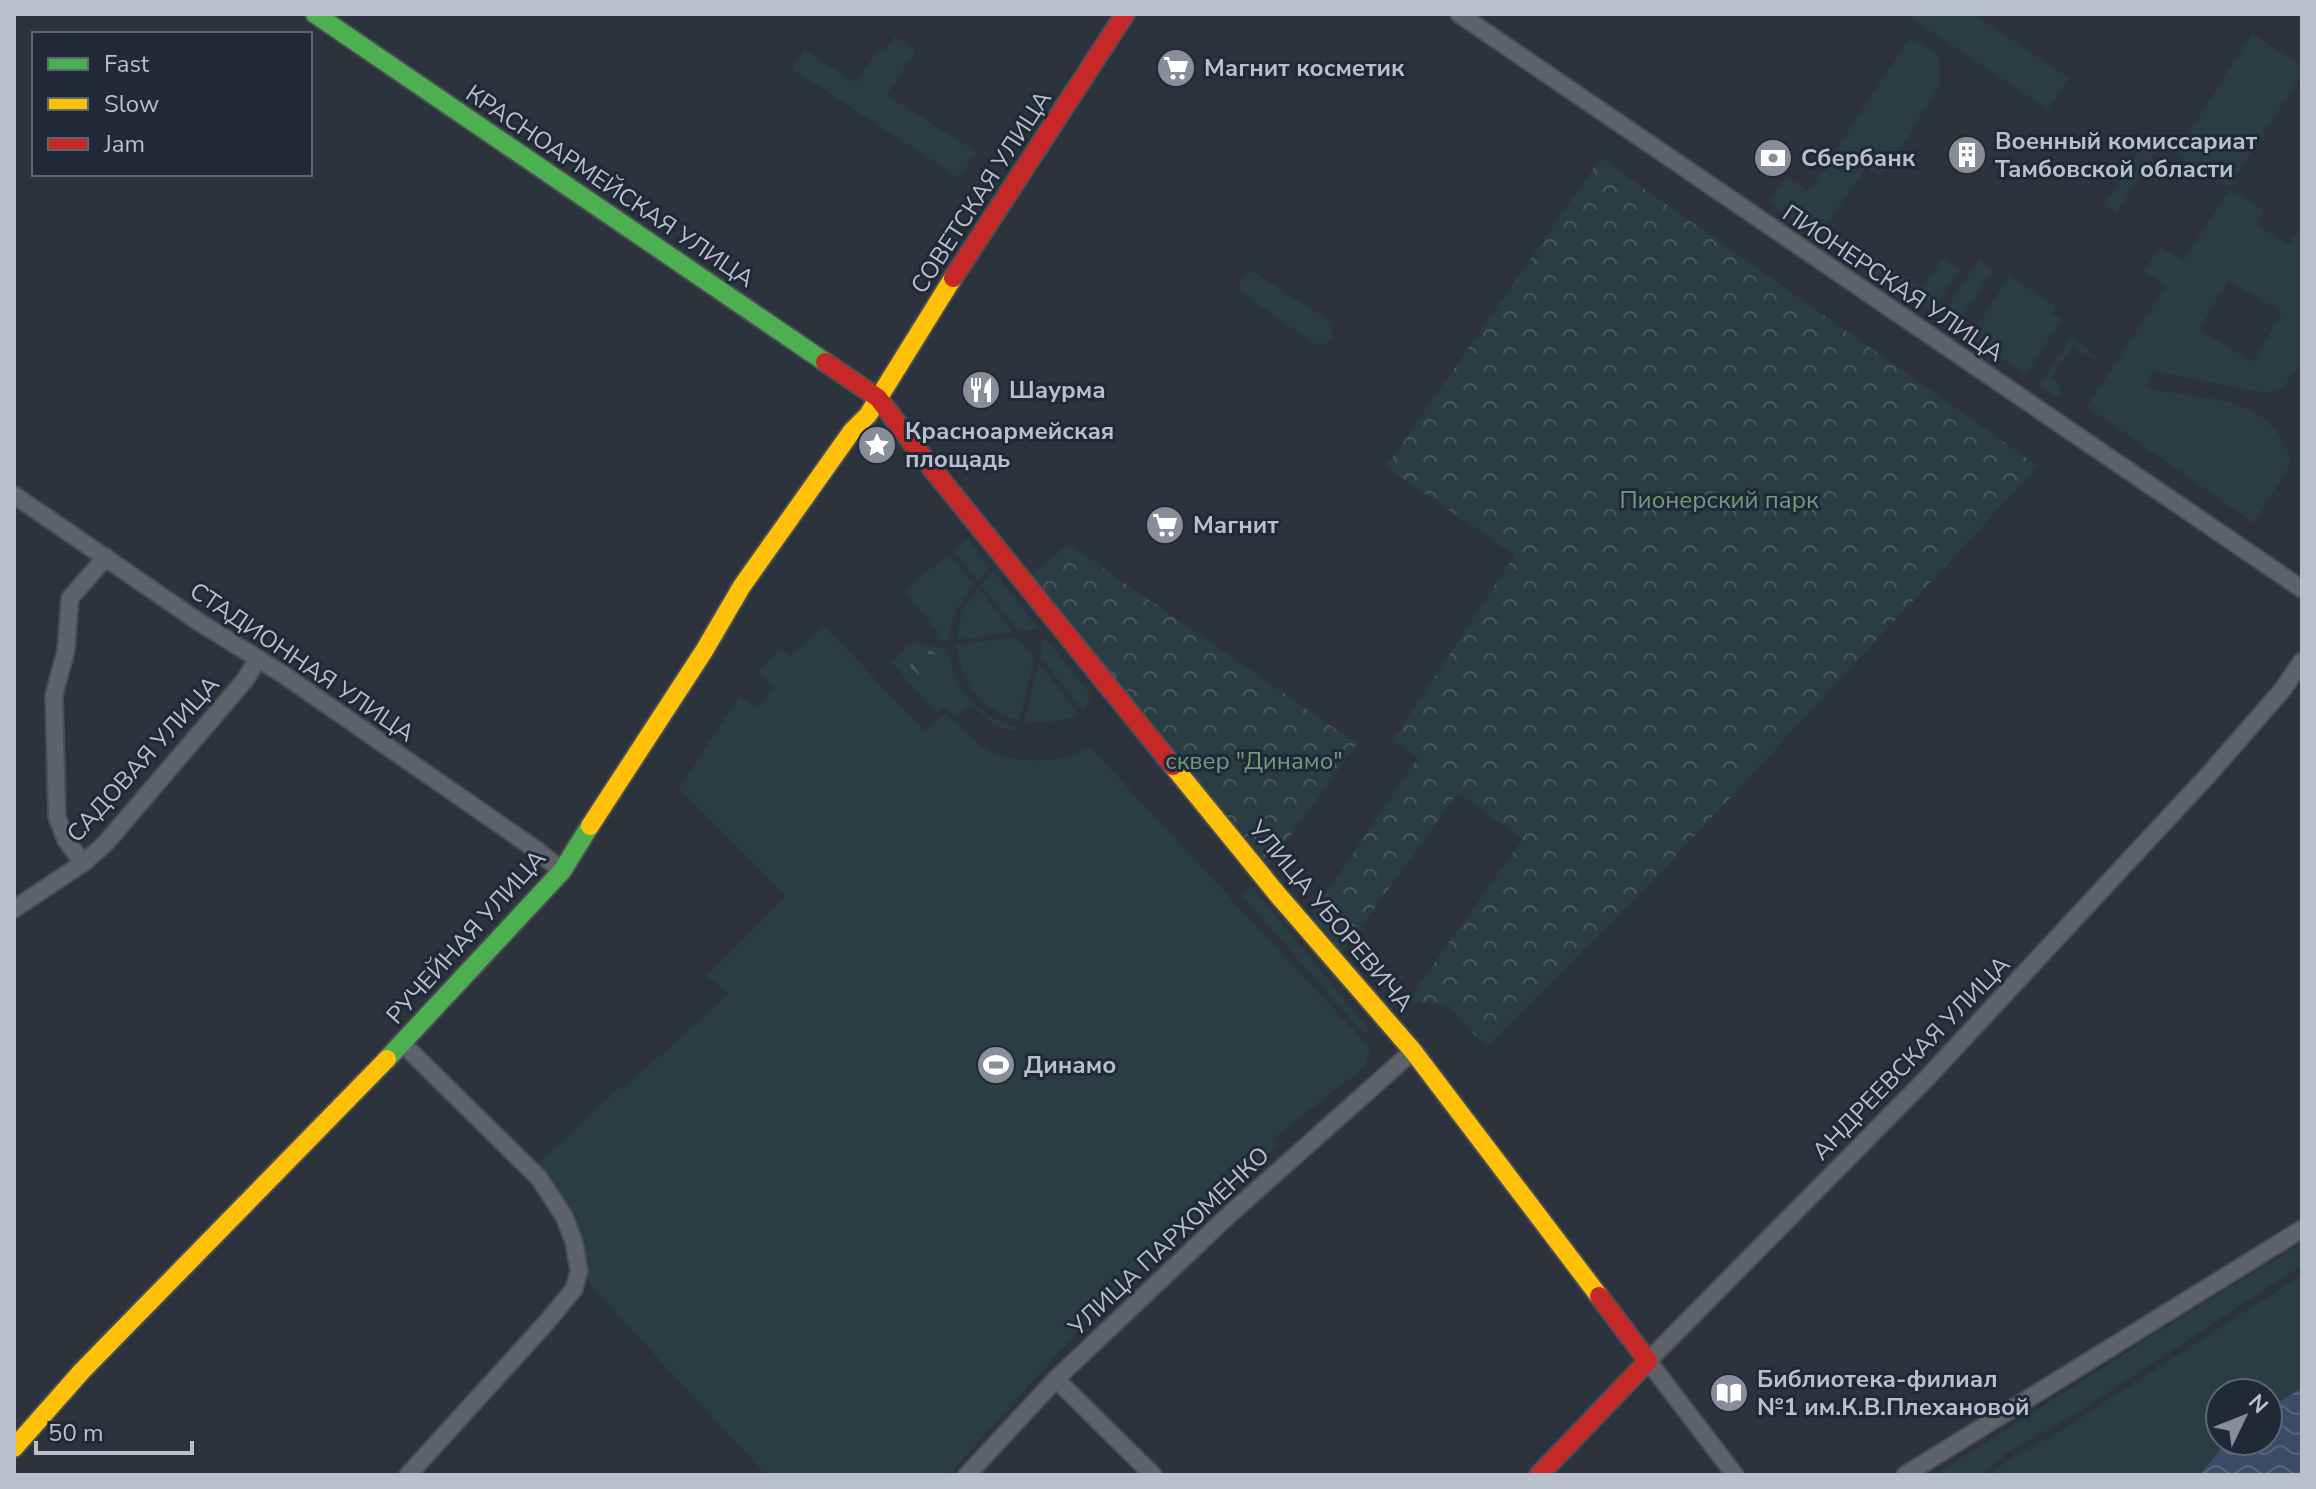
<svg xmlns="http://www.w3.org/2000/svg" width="2316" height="1489" font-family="'Nunito Sans',sans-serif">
<defs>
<pattern id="forest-firs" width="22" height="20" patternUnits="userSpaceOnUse" patternTransform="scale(2)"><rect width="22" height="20" fill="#2a3d42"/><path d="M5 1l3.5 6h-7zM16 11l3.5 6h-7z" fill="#47575c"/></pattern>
<pattern id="park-crowns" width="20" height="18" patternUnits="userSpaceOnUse" patternTransform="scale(2)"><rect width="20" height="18" fill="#2a3d42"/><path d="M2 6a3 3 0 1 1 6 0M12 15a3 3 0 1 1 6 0" fill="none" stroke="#47575c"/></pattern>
<pattern id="water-waves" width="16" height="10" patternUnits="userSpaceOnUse" patternTransform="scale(2)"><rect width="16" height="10" fill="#3c4c66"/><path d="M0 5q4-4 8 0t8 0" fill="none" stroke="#56647b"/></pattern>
</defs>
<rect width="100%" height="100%" fill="#2d333c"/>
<!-- green -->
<g fill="#2a3d42" fill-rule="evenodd">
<path d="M1905,14H1973L2069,78L2048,109Z"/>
<path d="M2252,34L2302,65V74L2229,187L2180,158L2177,151Z"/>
<path d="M895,36L916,50L887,95L976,152L959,178L792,69L804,50L856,83L879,48L885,51Z"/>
<path d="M1910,37L1939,55L1940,84L1889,168L1879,175L1866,168L1818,236L1769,203L1786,177L1809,191Z"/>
<path d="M2150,135L2158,141L2159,147L2117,212L2105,204Z"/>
<path d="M2230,189L2264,210L2257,225L2289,244L2302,223V361L2281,390L2267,393L2152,371L2146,388C2206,402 2268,390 2292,462L2254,523L2087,407L2166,286L2144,271L2160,246L2183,261ZM2228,280L2282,312L2253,362L2199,330Z"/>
<path d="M1838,239H1846L1923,288L1943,258L1960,269L1931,312L1831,245Z"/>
<path d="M1979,260L1993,270L1955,327L1940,318Z"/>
<path d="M1254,272L1331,322L1333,335C1329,343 1324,346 1315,344L1241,293L1239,281L1248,273Z"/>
<path d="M2009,276L2056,306L2052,313L2061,320L2026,375L1970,337Z"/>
<path d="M2071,337L2099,358L2096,360L2072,346L2052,377C2059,383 2063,389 2059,398L2039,386Z"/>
<path d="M967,539L990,568L978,581L953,551Z"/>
<path d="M949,554L974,584C959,603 951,618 948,642L933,639L939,633L904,591Z"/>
<path d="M993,571L1039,629L1019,631L981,585Z"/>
<path d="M978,588L1013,632L956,640L962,613Z"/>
<path d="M823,625L925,731L945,713C957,723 969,737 982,746C1015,766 1057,764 1090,747L1365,1043L1370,1052L1362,1069L1274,1138L1279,1145L1076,1333L949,1475H766L591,1286L581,1249L539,1163L621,1086L624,1088L729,994L707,976L786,896L679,788L739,697L758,709L774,688L758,671L781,649L790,657Z"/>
<path d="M1044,636L1091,695L1084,712L1040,656Z"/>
<path d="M1017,637L1034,657L1019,720C981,711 960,682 956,645Z"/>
<path d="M928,644L931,647L948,649C954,689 977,717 1017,727L1016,731L996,726L970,704L955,717L944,707L937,714L892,663L905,650L912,657Z"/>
<path d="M1038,663L1080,715L1059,721L1025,722Z"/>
<path d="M1251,886L1368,1028L1366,1032H1363L1241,895Z"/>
<path d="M2302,1243V1265L2074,1415L2009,1451L1981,1475H1935L2191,1311Z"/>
<path d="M2302,1275V1388L2268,1408V1393H2220V1441H2227L2200,1475H1990L2012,1457L2054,1435Z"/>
</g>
<!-- forest -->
<path fill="url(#forest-firs)" d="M918,642L937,655L947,668L939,677L919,675L905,662L904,646Z"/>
<!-- park -->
<g fill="url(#park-crowns)">
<path d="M1601,158L2038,466L1662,871L1486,1047L1448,1005L1407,1001L1523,839L1458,793L1342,953L1311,916L1418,757L1393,740L1515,555L1386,467Z"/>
<path d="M1069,544L1357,744L1260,877L1032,575Z"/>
</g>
<!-- water -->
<path fill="url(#water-waves)" d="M2302,1388V1475H2200L2227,1441H2268V1408Z"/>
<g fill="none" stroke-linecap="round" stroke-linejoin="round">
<!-- street casing -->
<g stroke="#4a4e54" stroke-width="20">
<g id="street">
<path d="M1459,14L2302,589"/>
<path d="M14,495L199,622L284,675L538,851L562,871"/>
<path d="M83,863L66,840L57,817L54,695L66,650L70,598L106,557"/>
<path d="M14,909L83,863L105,844L245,680L258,659"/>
<path d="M402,1043L539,1178L564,1216L574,1242L579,1271L574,1289L546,1323L408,1475"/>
<path d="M1056,1379L1153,1475"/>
<path d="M967,1475L1056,1379L1230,1214L1413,1051"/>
<path d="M1735,1475L1648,1361L1927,1078L2210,773L2283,689L2302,661"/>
<path d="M1905,1475L2302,1229"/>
</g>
</g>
<!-- fast casing -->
<g stroke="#4a4e54" stroke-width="22">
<g id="fast">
<path d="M315,14L825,362"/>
<path d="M387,1059L562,871L590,826"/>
</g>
</g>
<!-- slow casing -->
<g stroke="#4a4e54" stroke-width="22">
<g id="slow">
<path d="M1173,766L1278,895L1413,1051L1599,1296"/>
<path d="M590,826L704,651L742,586L852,431L868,415L953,278"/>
<path d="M14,1448L82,1371L387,1059"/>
</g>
</g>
<!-- jam casing -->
<g stroke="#4a4e54" stroke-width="22">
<g id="jam">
<path d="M953,278L1125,14"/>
<path d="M825,362L878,398L926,461L1173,766"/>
<path d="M1539,1475L1648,1361L1599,1296"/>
</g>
</g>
<!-- street -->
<use href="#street" stroke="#5e6269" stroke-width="16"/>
<!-- fast -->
<use href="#fast" stroke="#4caf50" stroke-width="18"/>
<!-- slow -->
<use href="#slow" stroke="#ffc107" stroke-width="18"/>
<!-- jam -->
<use href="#jam" stroke="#c62828" stroke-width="18"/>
</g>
<!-- icons -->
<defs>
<g id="supermarket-disc" transform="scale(2)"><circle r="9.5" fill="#888e99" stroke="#202937"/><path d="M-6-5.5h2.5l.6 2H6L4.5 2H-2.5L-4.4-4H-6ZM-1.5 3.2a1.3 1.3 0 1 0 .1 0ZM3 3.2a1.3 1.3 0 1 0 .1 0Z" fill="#fff"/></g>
<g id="building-disc" transform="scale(2)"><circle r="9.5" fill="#888e99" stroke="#202937"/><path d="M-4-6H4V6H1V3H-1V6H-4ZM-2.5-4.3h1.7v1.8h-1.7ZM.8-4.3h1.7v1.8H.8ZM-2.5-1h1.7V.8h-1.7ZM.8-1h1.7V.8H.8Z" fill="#fff"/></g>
<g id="bank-disc" transform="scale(2)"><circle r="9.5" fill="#888e99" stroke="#202937"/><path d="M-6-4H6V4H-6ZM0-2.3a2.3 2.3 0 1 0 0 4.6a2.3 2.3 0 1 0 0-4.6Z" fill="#fff"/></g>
<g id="restaurant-disc" transform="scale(2)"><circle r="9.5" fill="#888e99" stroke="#202937"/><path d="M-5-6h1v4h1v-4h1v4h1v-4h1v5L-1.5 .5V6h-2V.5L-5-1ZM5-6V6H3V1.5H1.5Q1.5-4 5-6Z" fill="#fff"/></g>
<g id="sight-disc" transform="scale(2)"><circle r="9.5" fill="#888e99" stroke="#202937"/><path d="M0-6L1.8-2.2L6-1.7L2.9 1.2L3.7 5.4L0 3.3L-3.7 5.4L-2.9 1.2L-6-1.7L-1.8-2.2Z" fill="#fff"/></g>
<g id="stadium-disc" transform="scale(2)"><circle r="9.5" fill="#888e99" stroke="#202937"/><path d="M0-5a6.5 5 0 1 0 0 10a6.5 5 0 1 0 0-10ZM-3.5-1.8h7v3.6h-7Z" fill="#fff"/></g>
<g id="library-disc" transform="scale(2)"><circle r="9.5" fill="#888e99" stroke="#202937"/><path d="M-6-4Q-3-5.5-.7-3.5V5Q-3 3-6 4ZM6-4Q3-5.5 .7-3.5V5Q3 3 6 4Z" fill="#fff"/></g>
</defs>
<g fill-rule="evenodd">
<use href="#supermarket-disc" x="1176" y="68"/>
<use href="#building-disc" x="1967" y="155"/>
<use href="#bank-disc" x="1773" y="158"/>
<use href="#restaurant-disc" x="981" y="390"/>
<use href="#sight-disc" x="877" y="445"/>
<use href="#supermarket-disc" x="1165" y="525"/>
<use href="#stadium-disc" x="996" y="1065"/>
<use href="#library-disc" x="1729" y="1393"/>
</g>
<g text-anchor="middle" stroke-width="6" stroke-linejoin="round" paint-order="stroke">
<!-- poi labels -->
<g font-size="24" font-weight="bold" fill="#b9bfcb" stroke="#202937" text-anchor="start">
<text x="1204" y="76">Магнит косметик</text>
<text x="1995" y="149">Военный комиссариат<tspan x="1995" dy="28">Тамбовской области</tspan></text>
<text x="1801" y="166">Сбербанк</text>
<text x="1009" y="398">Шаурма</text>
<text x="905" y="439">Красноармейская<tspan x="905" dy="28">площадь</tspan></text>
<text x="1193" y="533">Магнит</text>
<text x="1024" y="1073">Динамо</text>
<text x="1757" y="1387">Библиотека-филиал<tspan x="1757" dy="28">№1 им.К.В.Плехановой</tspan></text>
</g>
<!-- street labels -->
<g font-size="24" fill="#b9bfcb" stroke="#202937">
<text transform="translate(610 186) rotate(34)" y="8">КРАСНОАРМЕЙСКАЯ УЛИЦА</text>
<text transform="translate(981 192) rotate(-57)" y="8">СОВЕТСКАЯ УЛИЦА</text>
<text transform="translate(1893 283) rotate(34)" y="8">ПИОНЕРСКАЯ УЛИЦА</text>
<text transform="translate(302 662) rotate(34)" y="8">СТАДИОННАЯ УЛИЦА</text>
<text transform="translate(143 759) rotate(-48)" y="8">САДОВАЯ УЛИЦА</text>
<text transform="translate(1331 916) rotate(50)" y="8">УЛИЦА УБОРЕВИЧА</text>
<text transform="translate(466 937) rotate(-48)" y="8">РУЧЕЙНАЯ УЛИЦА</text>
<text transform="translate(1911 1058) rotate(-46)" y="8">АНДРЕЕВСКАЯ УЛИЦА</text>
<text transform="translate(1169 1241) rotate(-43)" y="8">УЛИЦА ПАРХОМЕНКО</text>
</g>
<!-- park labels -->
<g font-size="24" fill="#719b7c" stroke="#202937">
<text x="1719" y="508">Пионерский парк</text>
<text x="1254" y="769">сквер "Динамо"</text>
</g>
</g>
<!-- border -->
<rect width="2316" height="1489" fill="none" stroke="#b9bfcb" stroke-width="32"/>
<!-- legend -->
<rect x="32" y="32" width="280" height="144" fill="#202937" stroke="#5d6572" stroke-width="2"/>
<rect x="48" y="58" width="40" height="12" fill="#4caf50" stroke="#5d6572" stroke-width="2"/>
<text x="104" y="72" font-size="24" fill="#b9bfcb">Fast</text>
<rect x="48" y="98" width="40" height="12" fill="#ffc107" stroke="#5d6572" stroke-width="2"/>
<text x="104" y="112" font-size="24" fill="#b9bfcb">Slow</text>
<rect x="48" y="138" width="40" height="12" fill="#c62828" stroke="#5d6572" stroke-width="2"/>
<text x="104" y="152" font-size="24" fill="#b9bfcb">Jam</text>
<!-- north arrow -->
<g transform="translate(2244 1417) rotate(47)"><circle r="38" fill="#202937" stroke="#5d6572" stroke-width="2"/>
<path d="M0-6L14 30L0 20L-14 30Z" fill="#888e99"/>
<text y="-12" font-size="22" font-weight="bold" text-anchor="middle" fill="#b9bfcb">N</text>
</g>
<!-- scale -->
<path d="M36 1441v12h156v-12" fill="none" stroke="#b9bfcb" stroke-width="4"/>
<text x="48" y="1441" font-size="24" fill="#b9bfcb" stroke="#202937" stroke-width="6" paint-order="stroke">50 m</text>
</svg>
